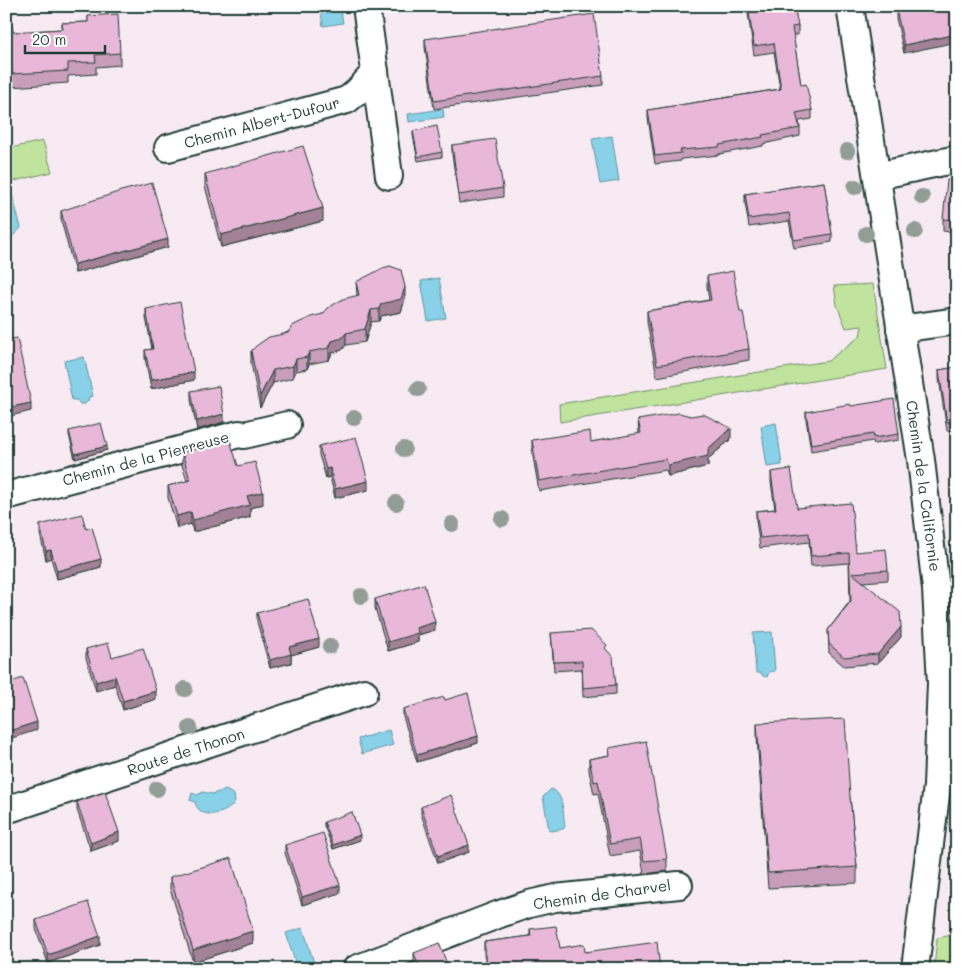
<svg xmlns="http://www.w3.org/2000/svg" width="963" height="975" font-family="Mali,sans-serif">
<rect width="100%" height="100%" fill="#f8eaf3"/>
<filter id="ink" filterUnits="userSpaceOnUse"><feTurbulence type="fractalNoise" baseFrequency=".02" numOctaves="2"/><feDisplacementMap in="SourceGraphic" scale="10" xChannelSelector="R" yChannelSelector="G"/><feConvolveMatrix kernelMatrix="1 2 1 2 8 2 1 2 1" color-interpolation-filters="sRGB"/></filter>
<g filter="url(#ink)">
<!-- green -->
<g fill="#c0e39d" stroke="#709068">
<path d="M43,141L52,172L6,183V149Z"/>
<path d="M873,284L887,369L560,422L559,404L828,361L860,336L862,326L846,328L837,305L834,286Z"/>
<path d="M957,934V969H934L937,938Z"/>
</g>
<!-- water -->
<g fill="#88d1e9" stroke="#5e96a1">
<path d="M320,6H340L343,23L323,26Z"/>
<path d="M443,109L444,117L409,122L408,114Z"/>
<path d="M612,136L619,181L600,184L592,139Z"/>
<path d="M13,197L21,228L13,236L6,232V199Z"/>
<path d="M439,278L446,318L428,321L421,281Z"/>
<path d="M84,357L93,396L89,397L88,401L85,404H80L77,400H72L64,361Z"/>
<path d="M776,423L782,465L767,467L761,426Z"/>
<path d="M772,632L775,671L769,672L767,677L763,676L761,673H756L753,633Z"/>
<path d="M389,730L393,745L362,754L358,739Z"/>
<path d="M551,789C564,793 563,814 565,827L563,829L551,831L549,830L543,797Z"/>
<path d="M226,790L234,795L235,802C227,815 199,821 195,802L190,800L192,793L197,795L203,792L212,794Z"/>
<path d="M303,928L314,963L297,968L286,933Z"/>
</g>
<g fill="none" stroke-linecap="round" stroke-linejoin="round">
<!-- minor casing -->
<g stroke="#1f3d34" stroke-width="30">
<g id="minor">
<path d="M850,6L921,460L936,589L941,683L937,786L915,969"/>
<path d="M375,72L389,176"/>
<path d="M168,148L347,100L358,91L375,72L366,6"/>
<path d="M877,176L957,159"/>
<path d="M900,329L957,321"/>
<path d="M6,496L239,434L244,435L287,425"/>
<path d="M6,810L364,692"/>
<path d="M356,969L500,914L529,904L555,898L679,885"/>
</g>
</g>
<!-- minor -->
<use href="#minor" stroke="#fff" stroke-width="26"/>
</g>
<!-- trees -->
<g fill="#929d96">
<circle cx="847" cy="151" r="8"/>
<circle cx="855" cy="187" r="8"/>
<circle cx="922" cy="197" r="8"/>
<circle cx="915" cy="231" r="8"/>
<circle cx="866" cy="234" r="8"/>
<circle cx="418" cy="389" r="8"/>
<circle cx="354" cy="418" r="8"/>
<circle cx="404" cy="449" r="8"/>
<circle cx="396" cy="503" r="8"/>
<circle cx="502" cy="519" r="8"/>
<circle cx="452" cy="524" r="8"/>
<circle cx="361" cy="596" r="8"/>
<circle cx="330" cy="646" r="8"/>
<circle cx="185" cy="689" r="8"/>
<circle cx="190" cy="728" r="8"/>
<circle cx="157" cy="789" r="8"/>
</g>
<!-- wall -->
<g fill="#c89eba" stroke="#1f3d34">
<path d="M747,6H794L798,26V35H793L801,85L812,110V119L799,121L800,128V136L763,144V146L719,154V155L681,159V161L655,164L648,118V110L780,89L774,52L754,55Z"/>
<path d="M912,6L904,53L896,18V9Z"/>
<path d="M88,16L120,53V65L96,67V74L68,76V83L11,87V79L6,80V27L13,32L62,29V23L88,22Z"/>
<path d="M425,39L603,76V85L434,109L425,47Z"/>
<path d="M413,131L442,152V157L418,161L413,135Z"/>
<path d="M452,145L503,188V197L459,203L452,154Z"/>
<path d="M205,174L323,221L221,247L205,186Z"/>
<path d="M957,181V233L943,231V219Z"/>
<path d="M824,182L832,234V242L794,248L789,221L749,227L745,203V194Z"/>
<path d="M61,211L168,247L75,273L61,220Z"/>
<path d="M707,276L740,312L749,349V360L657,377L647,322V311L709,300L707,287Z"/>
<path d="M356,282L405,299L401,312L381,316L379,321L371,322L365,342L346,345L342,350L332,353L329,360L309,364L307,369L296,371L293,378L273,383L260,408L251,363V351L357,296Z"/>
<path d="M146,309L194,380L151,389L145,358V350L152,349L146,318Z"/>
<path d="M957,367V429L947,431L939,379V370Z"/>
<path d="M191,391L224,422L197,430L191,400Z"/>
<path d="M851,406L899,434V440L874,444L873,441L811,451L806,419V412Z"/>
<path d="M638,420L731,439L708,459V466L668,476L666,470L539,491L532,451V440L591,442L639,434Z"/>
<path d="M69,431L107,450L75,459L69,435Z"/>
<path d="M319,446L368,490L335,498L330,477L326,478L319,455Z"/>
<path d="M182,452L238,466L263,504L250,508V517L193,532L191,524L177,528L168,498V486L187,481L182,465Z"/>
<path d="M771,472L797,508L856,552L888,570V580L863,582L901,637L878,663L844,666L829,653L828,630L850,601L849,563L811,566L809,542L760,548L756,521V511L775,509L771,482Z"/>
<path d="M955,483H957V503L955,491Z"/>
<path d="M40,525L86,529L101,567L57,579L51,558L46,560L40,534Z"/>
<path d="M375,599L435,630L418,635V642L388,651L375,608Z"/>
<path d="M257,613L319,647L291,655V663L270,668L257,622Z"/>
<path d="M551,633L607,651L616,685V694L583,697L582,669L554,671Z"/>
<path d="M86,649L112,657L156,699L123,710L115,685L96,691L86,658Z"/>
<path d="M445,700L478,743L417,762L403,717V709Z"/>
<path d="M757,723L850,797L857,867V883L768,888L757,738Z"/>
<path d="M609,748L667,859V871L644,874L640,851L610,856L598,793L594,794L589,771V759L609,755Z"/>
<path d="M77,802L119,841L91,851L77,810Z"/>
<path d="M421,807L469,852L438,863L421,814Z"/>
<path d="M324,822L360,840L333,849L324,826Z"/>
<path d="M285,845L340,893L302,905L285,853Z"/>
<path d="M170,877L253,943L193,962L170,889Z"/>
<path d="M36,920L100,945L48,963L36,929Z"/>
<path d="M530,929L560,948L585,952L660,969H486L484,955V942L530,936Z"/>
<path d="M414,953L449,969H416L414,963Z"/>
</g>
<!-- shaded-wall -->
<g fill="#a38197" stroke="#1f3d34">
<path d="M957,34V42L904,53V45Z"/>
<path d="M323,208V221L221,247V235Z"/>
<path d="M168,239V247L75,273V264Z"/>
<path d="M405,287V299L401,312L381,316L379,321V309L381,304Z"/>
<path d="M371,310V322L365,342V329Z"/>
<path d="M346,333V345L342,350L332,353L329,360V348L332,341Z"/>
<path d="M309,352V364L307,369V357Z"/>
<path d="M296,359V371L293,378V366Z"/>
<path d="M273,370V383L260,408V396Z"/>
<path d="M194,372V380L151,389V380Z"/>
<path d="M31,403V411L6,417V408Z"/>
<path d="M224,414V422L197,430V421Z"/>
<path d="M731,428V439L708,459V466L668,476V465L708,449Z"/>
<path d="M107,446V450L75,459V454Z"/>
<path d="M330,468V477L326,478V469Z"/>
<path d="M368,481V490L335,498V489Z"/>
<path d="M263,492V504L250,508V517L193,532V520L247,496Z"/>
<path d="M191,512V524L177,528V516Z"/>
<path d="M51,550V558L46,560V551Z"/>
<path d="M101,559V567L57,579V571Z"/>
<path d="M435,622V630L418,635V642L388,651V642L416,628Z"/>
<path d="M901,627V637L878,663V654Z"/>
<path d="M319,639V647L291,655V663L270,668V660L289,647Z"/>
<path d="M115,676V685L96,691V682Z"/>
<path d="M156,691V699L123,710V701Z"/>
<path d="M37,722V730L6,740V732Z"/>
<path d="M478,736V743L417,762V755Z"/>
<path d="M119,832V841L91,851V843Z"/>
<path d="M360,835V840L333,849V845Z"/>
<path d="M469,845V852L438,863V856Z"/>
<path d="M340,885V893L302,905V897Z"/>
<path d="M253,931V943L193,962V950Z"/>
<path d="M100,936V945L48,963V955Z"/>
</g>
<!-- building -->
<g fill="#e9b8d8" stroke="#1f3d34">
<path d="M748,6H794L798,26L792,27L801,85L806,84L812,110L796,113L800,128L762,135L763,137L719,145V147L680,150L681,153L655,156L648,110L781,89L774,43L754,46Z"/>
<path d="M912,6H957V34L904,45L896,9Z"/>
<path d="M118,14L120,53L95,55L96,62L68,63V71L11,74V67H6V27L12,26L13,32L63,29L62,23L88,22V16Z"/>
<path d="M594,14L603,76L434,101L425,39Z"/>
<path d="M437,126L442,152L418,157L413,131Z"/>
<path d="M495,139L503,188L459,195L452,145Z"/>
<path d="M303,146L323,208L221,235L205,174Z"/>
<path d="M947,180L957,181V220L943,219Z"/>
<path d="M824,182L832,234L794,240L789,213L749,219L745,194Z"/>
<path d="M152,183L168,239L75,264L61,211L121,191Z"/>
<path d="M390,266L401,270L405,287L401,299L381,304L379,309L371,310L365,329L346,333L342,338L332,341L329,348L309,352L307,357L296,359L293,366L273,370L260,396L251,351L256,346L269,337L288,333L292,326L311,317L323,314L328,308L343,299L359,295L356,282L383,268Z"/>
<path d="M733,271L740,312H743L749,349L657,365L647,311L711,300L707,276Z"/>
<path d="M180,302L194,372L151,380L145,350L153,349L146,309Z"/>
<path d="M17,338L31,403L6,408V340Z"/>
<path d="M957,367V421L947,422L939,370Z"/>
<path d="M219,386L224,414L197,421L191,391Z"/>
<path d="M894,399L899,434L874,438L873,434L811,444L806,412L850,404L851,406Z"/>
<path d="M679,413L691,416L703,414L731,428L708,449V456L668,465L666,459L539,481L532,440L590,431L591,442L641,433L638,420Z"/>
<path d="M101,423L107,446L75,454L69,431Z"/>
<path d="M356,437L368,481L335,489L330,468L326,469L319,446Z"/>
<path d="M230,440L238,466L255,462L263,492L247,496L250,505L193,520L191,512L177,516L168,486L190,480L182,452Z"/>
<path d="M791,469L797,508L851,503L856,552L886,549L888,570L852,573L900,612L901,627L878,654L844,657L829,644L828,630L851,601L849,553L811,556L809,533L760,538L756,511L776,509L771,472Z"/>
<path d="M955,483H957V494Z"/>
<path d="M82,514L86,529L92,527L101,559L57,571L51,550L46,551L40,525Z"/>
<path d="M424,584L435,622L416,628L418,633L388,642L375,599Z"/>
<path d="M308,599L319,639L289,647L291,654L270,660L257,613Z"/>
<path d="M591,630L607,645L605,648L613,657L616,685L583,688L582,661L554,662L551,633Z"/>
<path d="M108,643L112,657L143,648L156,691L123,701L115,676L96,682L86,649Z"/>
<path d="M23,678L37,722L6,732V684Z"/>
<path d="M468,693L478,736L417,755L403,709L444,697L445,700Z"/>
<path d="M845,719L850,797L857,867L768,873L757,723Z"/>
<path d="M646,741L667,859L644,861L640,839L610,844L598,781L594,782L589,759L610,755L609,748Z"/>
<path d="M105,792L119,832L91,843L77,802Z"/>
<path d="M451,795L469,845L438,856L421,807Z"/>
<path d="M352,812L360,835L333,845L324,822Z"/>
<path d="M323,833L340,885L302,897L285,845Z"/>
<path d="M231,858L253,931L193,950L170,877Z"/>
<path d="M88,902L100,936L48,955L36,920Z"/>
<path d="M556,926L560,948L584,944L585,952L657,942L660,969H488L484,942L531,936L530,929Z"/>
<path d="M439,943L449,969H416L419,967L414,953Z"/>
</g>
</g>
<g text-anchor="middle" stroke-width="4" stroke-linejoin="round" paint-order="stroke">
<!-- street labels -->
<g font-size="15" fill="#1f3d34" stroke="#fff">
<text transform="translate(262 123) rotate(-15)" y="5">Chemin Albert-Dufour</text>
<text transform="translate(146 459) rotate(-15)" y="5">Chemin de la Pierreuse</text>
<text transform="translate(923 486) rotate(82)" y="5">Chemin de la Californie</text>
<text transform="translate(186 752) rotate(-18)" y="5">Route de Thonon</text>
<text transform="translate(602 895) rotate(-8)" y="5">Chemin de Charvel</text>
</g>
</g>
<!-- margin -->
<rect width="963" height="975" fill="none" stroke="#fff" stroke-width="25"/>
<rect x="12" y="12" width="938" height="950" fill="none" stroke="#1f3d34" stroke-width="2" filter="url(#ink)"/>
<!-- scale -->
<path d="M25 45v8h80v-8" fill="none" stroke="#1f3d34" stroke-width="2.5"/>
<text x="32" y="45" font-size="15" fill="#1f3d34" stroke="#ffffff" stroke-width="4" paint-order="stroke">20 m</text>
</svg>
